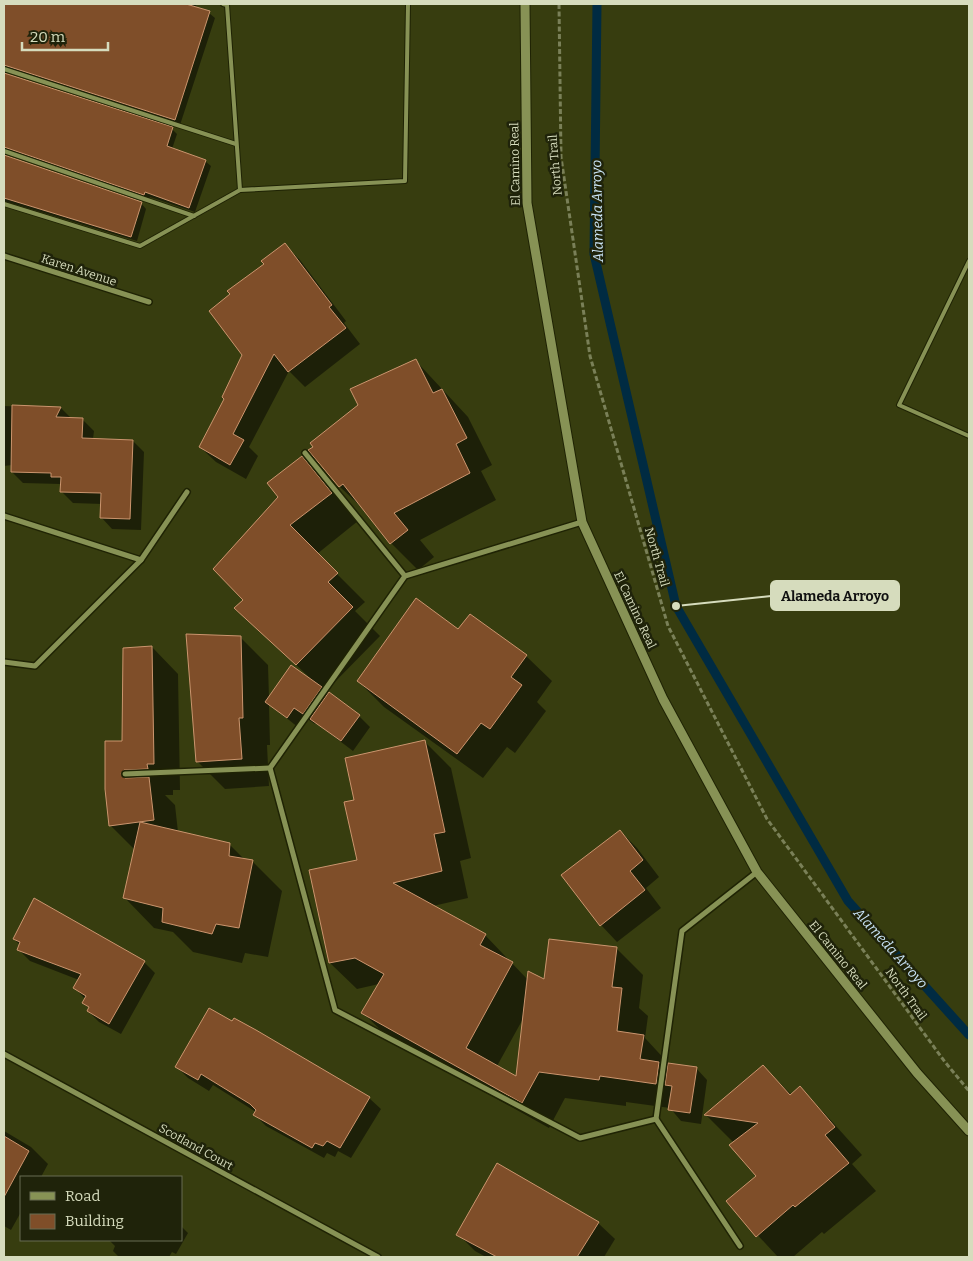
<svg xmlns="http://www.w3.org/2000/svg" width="973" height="1261" font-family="Bitter,serif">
<rect width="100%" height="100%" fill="#373d0f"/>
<!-- shadow -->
<g fill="#0007" fill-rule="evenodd">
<path d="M4,4H197L195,8L209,13L215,18L180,125L11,70L4,74L172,129L177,134L172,149L205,161L211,166L195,212L150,197L149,199L11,152L6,154L7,157L141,203L146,209L137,241L4,201Z"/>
<path d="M284,244L300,260L346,321L344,323L360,344L305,387L289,371L249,447L258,456L246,479L216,462L200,447L225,399L243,355L265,264Z"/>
<path d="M416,361L468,417L492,465L481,471L496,500L420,540L434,557L418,570L391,543L367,512L340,487Z"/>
<path d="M4,406L61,408L72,419L83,420L94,431L93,439L133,441L144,452L141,530L112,529L101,517L102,504L73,503L62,492L60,484L23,483L12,472V465L4,466Z"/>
<path d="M301,457L329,485L358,521L317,554L365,602L355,611L380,636L325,692L359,716L370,727L353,751L316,723L315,724L306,718L299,728L269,704L270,745H267L269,786L225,789L197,761L240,637L268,665L269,698L310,678L236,608L245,600L280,497Z"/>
<path d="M470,616L526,656L552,681L537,702L546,711L515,753L507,747L483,778L384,707L358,681L459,631Z"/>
<path d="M152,647L178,674L180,790H173V795H165L175,805L178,832L229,844L245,860L252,861L282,891L268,957L245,953L242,963L193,952L173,932L154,928L125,898L135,850L110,825L124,742Z"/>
<path d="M424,741L451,768L471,858L460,861L468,898L433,906L485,935L528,980L545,981L616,948L643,975L639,1008L648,1016L645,1038L669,1064L696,1068L707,1080L701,1124L681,1121L670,1108L626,1102V1106L565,1098L549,1128L390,1039L363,1013L379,984L357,989L330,963L359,861L356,801ZM524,1017L517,1078L497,1066Z"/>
<path d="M620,831L637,848L659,877L646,888L661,908L617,942L601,925Z"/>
<path d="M14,939L144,962L155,973L121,1034L99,1022L88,1011L90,1009L83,1002L85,999L75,988L79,980L30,961L18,949L20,945Z"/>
<path d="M177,1067L369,1098L381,1109L351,1158L338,1151L335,1157L327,1153L324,1158L266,1126L255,1115L256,1112L213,1085L209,1091L188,1078Z"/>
<path d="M763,1067L792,1095L800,1088L827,1116L862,1155L852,1164L876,1191L824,1234L822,1232L793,1257H778L727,1202L758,1176L734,1143L706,1115Z"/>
<path d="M4,1131L31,1147L48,1164L41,1177H21V1212L11,1230L4,1226Z"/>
<path d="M598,1223L615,1239L604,1257H486L475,1251L458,1234Z"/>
<path d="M181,1226L188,1233L176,1254L172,1252L169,1257H119L113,1251L115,1246L109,1240H181Z"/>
</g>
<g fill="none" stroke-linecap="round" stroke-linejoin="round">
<!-- stream -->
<path stroke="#002b42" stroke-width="9" d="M597,4L594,254L676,606L848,901L969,1035"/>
</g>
<!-- building -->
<g fill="#7f4e29" stroke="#cb956e">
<path d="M4,4H186L210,11L175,120L4,65Z"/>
<path d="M4,73L173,127L167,146L206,160L189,208L145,192L144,195L4,147Z"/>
<path d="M4,155L142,202L131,237L4,198Z"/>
<path d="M285,243L332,305L329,307L346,328L288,372L274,354L233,434L244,440L230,465L199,447L224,399L222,397L242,355L209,311L230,294L227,291L264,264L261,261Z"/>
<path d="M416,359L433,393L442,389L467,438L456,444L470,473L394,513L408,530L390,544L343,484L339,487L308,450L313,447L310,443L358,405L350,389Z"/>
<path d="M12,405L61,407L56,417L83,418L82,438L133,440L130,519L100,518L101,493L60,492L61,477H51V473L11,472Z"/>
<path d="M302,456L332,493L290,525L338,573L328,582L353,607L296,665L234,608L243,600L213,569L278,497L267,483Z"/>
<path d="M416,598L458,629L470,614L527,655L511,677L522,685L490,729L481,723L457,754L357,681Z"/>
<path d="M186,634L241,636L243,718H239L242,759L196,762Z"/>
<path d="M152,646L154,764H147L148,769L124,770L121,774L125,778L149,777L154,820L109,826L105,789V741H122L123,648Z"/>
<path d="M291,665L322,687L303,714L294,708L287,718L265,702Z"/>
<path d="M329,692L360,715L341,741L310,719Z"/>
<path d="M425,740L445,832L434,834L442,871L393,883L486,934L480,945L513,962L466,1048L516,1076L528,971L544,979L549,939L617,947L612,987L622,988L617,1031L644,1035L640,1059L659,1062L656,1084L600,1076L599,1080L539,1072L522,1103L361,1013L384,974L355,958L329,963L309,870L357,860L344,802L354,800L345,758Z"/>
<path d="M140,822L230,843L229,856L253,860L239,928L216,924L212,934L162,922L163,908L123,898Z"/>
<path d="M620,830L643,860L630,871L645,890L600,926L561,875Z"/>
<path d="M34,898L145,961L109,1024L87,1011L89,1007L82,1003L86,996L73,988L81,974L17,950L20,942L13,939Z"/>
<path d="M209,1008L232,1021L234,1018L256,1030L370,1097L340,1148L327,1141L323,1146L315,1143L312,1148L253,1115L256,1110L250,1104L201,1074L198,1080L175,1067Z"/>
<path d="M668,1063L697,1067L690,1113L668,1110L672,1086L665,1085Z"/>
<path d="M763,1065L790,1095L800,1086L835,1127L825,1135L849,1163L795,1207L793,1205L756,1237L726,1201L756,1176L729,1145L758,1123L704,1115Z"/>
<path d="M4,1136L29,1151L4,1197Z"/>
<path d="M497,1163L599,1222L577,1257H497L456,1235Z"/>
</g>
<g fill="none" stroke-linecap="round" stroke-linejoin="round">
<!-- service casing -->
<g stroke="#1f2304" stroke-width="6">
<g id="service">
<path d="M4,69L236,144"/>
<path d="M4,151L194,216"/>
<path d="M240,190L405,181L408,4"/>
<path d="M4,204L140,246L240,190L227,5L223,4"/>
<path d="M969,261L899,405L969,436"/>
</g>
</g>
<!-- minor casing -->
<g stroke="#1f2304" stroke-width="8">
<g id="minor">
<path d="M4,256L149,302"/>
<path d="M305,453L405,576"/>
<path d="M4,516L141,560"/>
<path d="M582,522L405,576L270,768L335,1010L580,1138L656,1119L682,931L757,872"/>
<path d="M4,662L35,666L141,560L187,492"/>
<path d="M125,774L270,768"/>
<path d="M4,1054L378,1257"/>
<path d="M656,1119L740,1246"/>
</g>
</g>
<!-- tertiary casing -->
<g stroke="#1f2304" stroke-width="11">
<path id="tertiary" d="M525,4L527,203L582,522L663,699L757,872L917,1073L969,1131"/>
</g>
<!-- path -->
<path stroke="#7a8058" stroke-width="3" stroke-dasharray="5 2.5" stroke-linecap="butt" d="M559,4L561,157L590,356L668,626L767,819L945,1062L969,1091"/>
<!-- service -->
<use href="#service" stroke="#879255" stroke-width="4"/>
<!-- minor -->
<use href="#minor" stroke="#879255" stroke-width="5"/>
<!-- tertiary -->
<use href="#tertiary" stroke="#879255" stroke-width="9"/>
</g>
<g text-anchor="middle" stroke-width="5" stroke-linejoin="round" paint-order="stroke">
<!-- street labels -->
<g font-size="12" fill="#d6dcbd" stroke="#1f230a">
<text transform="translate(515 164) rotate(-91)" y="4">El Camino Real</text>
<text transform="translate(555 165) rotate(-95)" y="4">North Trail</text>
<text transform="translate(79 270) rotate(18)" y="4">Karen Avenue</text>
<text transform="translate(657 557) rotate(74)" y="4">North Trail</text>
<text transform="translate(635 610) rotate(65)" y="4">El Camino Real</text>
<text transform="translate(838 955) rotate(51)" y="4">El Camino Real</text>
<text transform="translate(906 994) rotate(54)" y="4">North Trail</text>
<text transform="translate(196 1147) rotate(29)" y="4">Scotland Court</text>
</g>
<!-- water labels -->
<g font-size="14" font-style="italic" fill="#c9e3f5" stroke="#1f230a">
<text transform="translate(597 211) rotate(-91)" y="5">Alameda Arroyo</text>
<text transform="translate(891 948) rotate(48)" y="5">Alameda Arroyo</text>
</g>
</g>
<!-- callouts -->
<path fill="none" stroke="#d6dcbd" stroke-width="2" d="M676 606L771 596"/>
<circle fill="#d6dcbd" stroke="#1f230a" stroke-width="2" cx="676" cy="606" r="5"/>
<rect fill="#d6dcbd" stroke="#d6dcbd" stroke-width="2" x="771" y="581" width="128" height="29" rx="5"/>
<g font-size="14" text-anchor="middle" font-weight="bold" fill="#111">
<text x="835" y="601">Alameda Arroyo</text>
</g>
<!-- border -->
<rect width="973" height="1261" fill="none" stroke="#d6dcbd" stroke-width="10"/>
<!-- legend -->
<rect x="20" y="1176" width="162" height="65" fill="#1f230a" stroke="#686d52"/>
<rect x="30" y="1192" width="25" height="8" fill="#879255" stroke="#686d52"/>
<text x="65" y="1201" font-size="15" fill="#d6dcbd">Road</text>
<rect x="30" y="1214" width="25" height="15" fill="#7f4e29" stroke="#686d52"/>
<text x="65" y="1226" font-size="15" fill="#d6dcbd">Building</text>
<!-- scale -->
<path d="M22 42v8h86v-8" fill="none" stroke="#d6dcbd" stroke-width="2.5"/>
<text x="30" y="42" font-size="15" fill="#d6dcbd" stroke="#1f230a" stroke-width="4" paint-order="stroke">20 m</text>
</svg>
